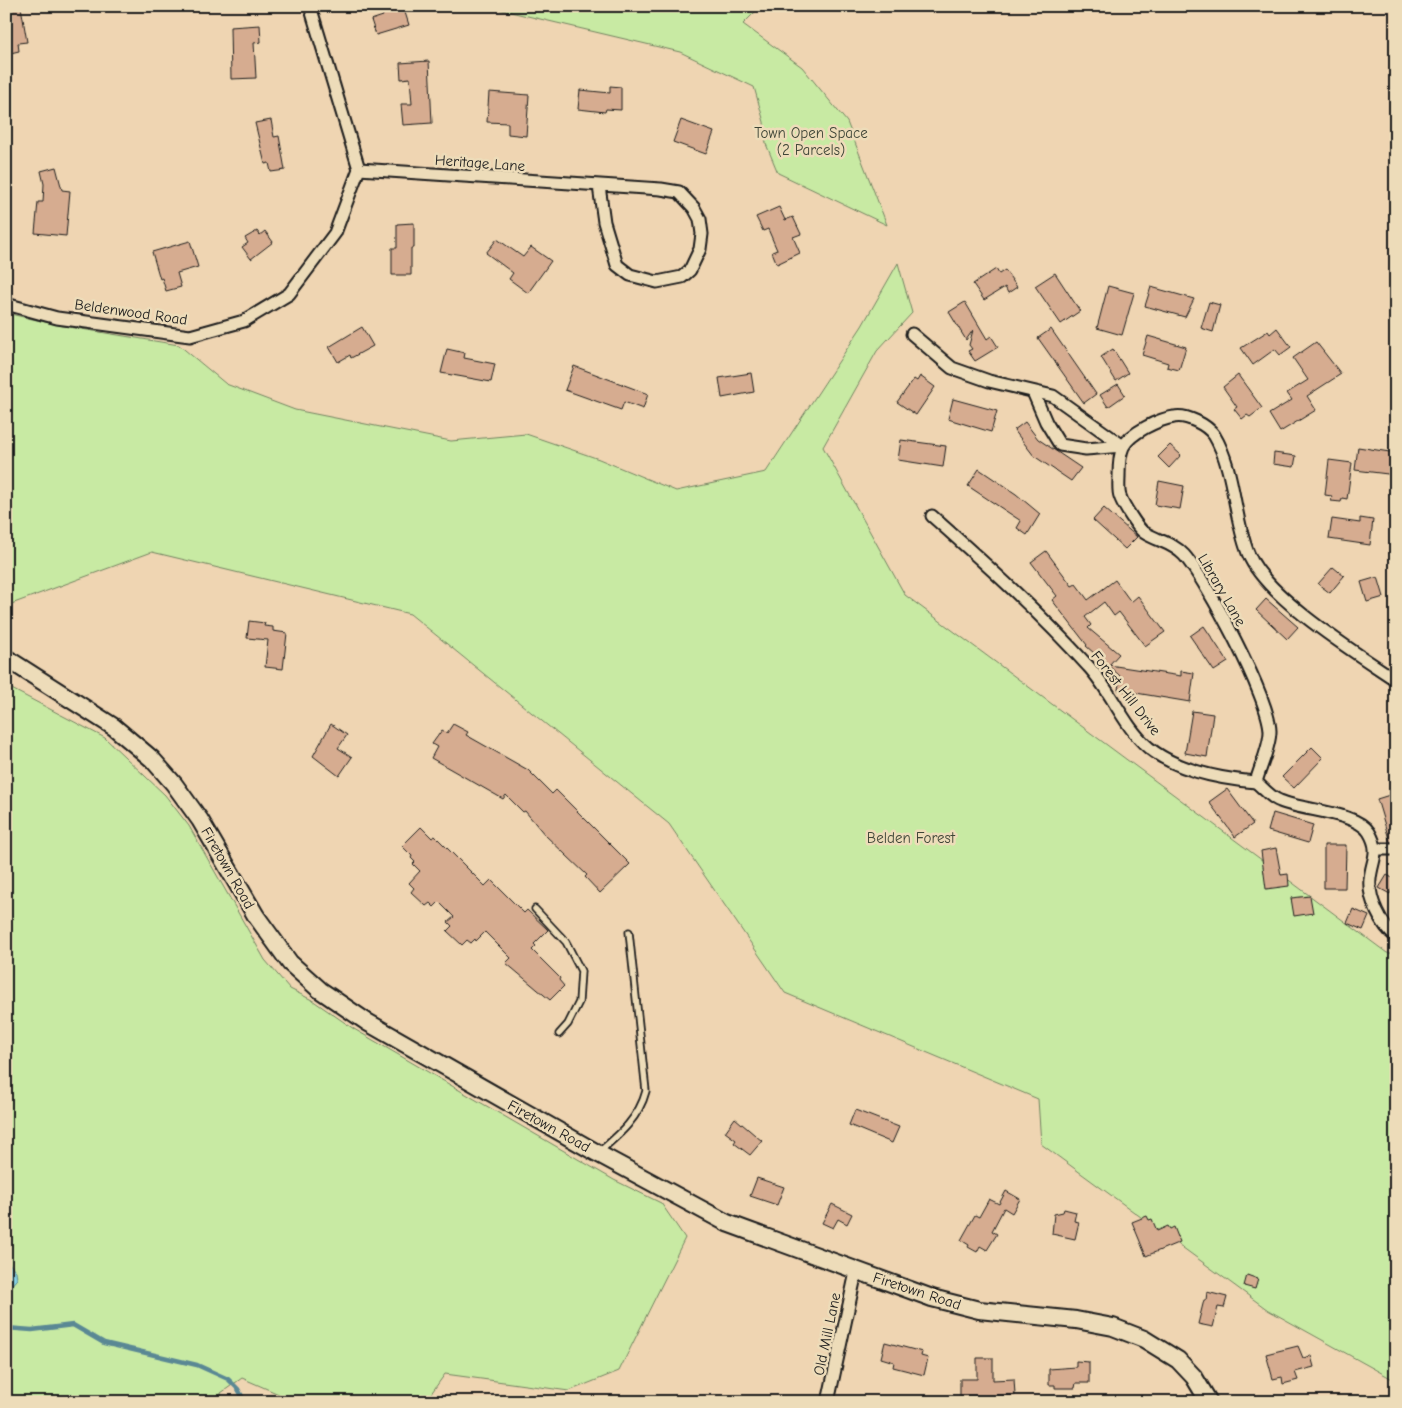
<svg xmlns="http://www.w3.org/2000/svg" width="1402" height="1408" font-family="'Comic Neue',sans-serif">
<rect width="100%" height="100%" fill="#efd5b2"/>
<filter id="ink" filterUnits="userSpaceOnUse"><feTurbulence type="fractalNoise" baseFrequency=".02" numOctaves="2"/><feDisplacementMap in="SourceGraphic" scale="10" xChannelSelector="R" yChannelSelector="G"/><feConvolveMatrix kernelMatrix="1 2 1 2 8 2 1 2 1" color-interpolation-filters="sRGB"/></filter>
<g filter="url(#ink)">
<!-- green -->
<g fill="#c8eaa3" stroke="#728360">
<path d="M485,6H761L743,24L802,67L847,122L887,225L778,173L766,144L764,122L754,87L680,52Z"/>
<path d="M898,263L912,313L877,351L823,447L905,595L1387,953L1396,954V1381L1268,1310L1041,1144L1038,1099L785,993L669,824L410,614L152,552L6,606V313L63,326L179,345L226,384L295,410L451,441L526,434L599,459L676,491L766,472L862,326Z"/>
<path d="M6,686L105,738L165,795L189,826L265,960L290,989L312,1000L354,1029L614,1180L661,1203L685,1238L619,1371L569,1391L445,1374L425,1402H297L242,1378L221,1393L222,1402H6Z"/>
</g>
<!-- water -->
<path fill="#84d0e4" stroke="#5a8894" d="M6,1260L16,1271L17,1279L6,1291Z"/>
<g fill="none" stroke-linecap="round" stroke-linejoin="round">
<!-- stream -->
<path stroke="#5a8894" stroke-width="4.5" d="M6,1328L32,1330L73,1325L104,1343L197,1365L228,1379L238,1389L245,1402"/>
</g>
<!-- building -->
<g fill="#d6ac90" stroke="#1c1c1c">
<path d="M380,6H403L409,25L376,35L371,20L383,16Z"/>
<path d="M21,7L27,42L18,43L19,51L6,54V33H8L6,9Z"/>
<path d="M260,25L261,42L254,43L256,78L231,79L230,27Z"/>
<path d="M429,61L432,123L403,125L401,104H412L410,78L401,79L400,63Z"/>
<path d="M610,86L621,87V110L606,109L605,112L578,109L580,90L610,93Z"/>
<path d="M489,92L529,95L526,136L508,134V123L487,122Z"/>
<path d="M271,120L274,137L279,136L285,170L271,172L269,163L265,164L255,123Z"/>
<path d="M681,120L714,132L706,154L673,142Z"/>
<path d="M56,167L62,190L70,191L66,236L35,233L38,202H43L44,184L41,171Z"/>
<path d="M779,207L785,220L793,217L801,234L793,237L800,253L777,264L772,252L777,250L768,229L763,231L756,217Z"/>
<path d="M414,223V248H411V275H392V248H397V224Z"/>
<path d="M257,231L260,235L265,231L273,242L251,259L242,247L248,243L245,238Z"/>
<path d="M497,239L523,257L531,247L551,261L528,293L509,279L513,273L486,253Z"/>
<path d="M190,241L198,267L177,273L181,287L166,291L162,278L160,279L152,252Z"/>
<path d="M996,269L999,274L1005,270L1017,287L1008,293L1005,287L984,300L973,284Z"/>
<path d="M1055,273L1080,311L1061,324L1035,286Z"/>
<path d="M1108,286L1134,293L1122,335L1097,328Z"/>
<path d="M1151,287L1194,299L1185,317L1145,306Z"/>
<path d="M965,302L987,339L991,336L998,347L975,361L968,351L972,349L969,345L973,330L966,340L949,312Z"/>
<path d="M1209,302L1220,305L1213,332L1201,328Z"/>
<path d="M362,327L373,346L351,358L350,355L338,362L329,347Z"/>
<path d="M1277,328L1291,347L1280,355L1275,349L1253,365L1241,348L1268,331L1270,334Z"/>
<path d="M1051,329L1096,394L1084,403L1038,338Z"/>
<path d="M1148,336L1186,347L1179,370L1167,367L1168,363L1142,355Z"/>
<path d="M1316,342L1341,374L1307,396L1316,410L1280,432L1269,414L1292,400L1287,393L1308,380L1293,358Z"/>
<path d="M447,349L465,353L464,358L495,364L491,382L441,373Z"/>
<path d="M1113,349L1128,373L1116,381L1101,357Z"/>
<path d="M574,366L648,394L643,409L624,402L621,410L565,390Z"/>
<path d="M751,373L754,392L722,398L719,378Z"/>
<path d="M1238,375L1262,408L1250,417L1247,415L1242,419L1234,409L1237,407L1223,387Z"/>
<path d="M920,376L935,387L916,415L897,402L914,379L917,381Z"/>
<path d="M1118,384L1125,395L1108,407L1100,395Z"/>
<path d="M953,399L997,411L991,432L948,419Z"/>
<path d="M1025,422L1038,439L1081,468L1071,481L1034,456L1014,430Z"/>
<path d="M901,440L946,446L943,467L898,460Z"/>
<path d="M1170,445L1181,455L1169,468L1158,457Z"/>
<path d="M1358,447L1396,453V475L1355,470Z"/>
<path d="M1274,453L1296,456L1294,467L1273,464Z"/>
<path d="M1329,460L1352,463L1347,499L1342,498L1341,502L1331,501L1332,496L1325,495Z"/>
<path d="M979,469L1016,494L1040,514L1027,535L1017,528L1021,521L968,486Z"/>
<path d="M1159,481L1184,486L1180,509L1155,505Z"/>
<path d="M1104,508L1137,537L1125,549L1093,520Z"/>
<path d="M1360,518L1373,520L1370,545L1329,539L1332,519L1360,523Z"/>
<path d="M1046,551L1072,586L1076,584L1088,600L1115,580L1131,602L1138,596L1165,632L1145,646L1119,612L1114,616L1104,602L1085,617L1091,625L1088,628L1119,654L1109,665L1181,676V671L1194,673L1190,702L1118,690L1120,676L1086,646L1087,645L1052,600L1057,596L1031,562Z"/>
<path d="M1333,567L1344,576L1330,593L1318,584Z"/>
<path d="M1378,577L1384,597L1367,602L1361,582Z"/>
<path d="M1266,599L1298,627L1287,639L1256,610Z"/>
<path d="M249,621L265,623L264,626L273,627V631L287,633L283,669L265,667L268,640L247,638Z"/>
<path d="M1204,626L1228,662L1214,671L1190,636Z"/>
<path d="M1192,711L1213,714L1207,757L1185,753Z"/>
<path d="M331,724L347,735L338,748L352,757L339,776L313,756Z"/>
<path d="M453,724L468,732L466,735L528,770L552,794L556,790L630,864L600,893L585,877L587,875L545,835L525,811L523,812L506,795L503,799L431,758L437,747L432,744L442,730L447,733Z"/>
<path d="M1312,747L1323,758L1294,788L1282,777Z"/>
<path d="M1227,789L1253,824L1235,837L1209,802Z"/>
<path d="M1396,793V842H1390L1377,799Z"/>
<path d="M1273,813L1313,825L1308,843L1268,831Z"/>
<path d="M421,827L432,838L435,836L485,886L491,880L524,913L527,910L548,930L534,944L536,946L532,950L560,978L559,980L564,986L550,1000L506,963L511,958L485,932L476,941L475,939L471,943L467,940L462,945L447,931L452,926L448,922L454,917L439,902L434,907L430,903L426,906L411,892L414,888L409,883L420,871L413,864L415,862L411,858L412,856L402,846Z"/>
<path d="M1324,845H1346L1345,888H1324Z"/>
<path d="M1276,848L1281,875L1288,874L1289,886L1266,889L1261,851Z"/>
<path d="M1387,875L1396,880L1390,894L1379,888Z"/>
<path d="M1310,896L1313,913L1294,916L1291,898Z"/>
<path d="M1353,909L1369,916L1363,930L1347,923Z"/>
<path d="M855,1110L899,1127L892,1143L849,1125Z"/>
<path d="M735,1118L762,1141L750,1155L734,1143L736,1140L725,1132Z"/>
<path d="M757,1178L784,1187L777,1205L750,1196Z"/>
<path d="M1006,1191L1020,1199L1012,1213L1004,1208L992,1231L997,1234L987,1250L980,1246L977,1252L968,1247L969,1245L961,1240L975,1215L979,1217L989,1199L999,1204Z"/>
<path d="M832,1204L852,1214L847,1224L838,1219L833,1228L822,1223Z"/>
<path d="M1064,1209L1076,1212L1074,1221L1079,1222L1075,1239L1052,1234L1054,1214L1063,1212Z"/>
<path d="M1147,1216L1149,1220L1152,1219L1157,1231L1168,1226L1170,1229L1174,1227L1180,1242L1146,1256L1132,1222Z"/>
<path d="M1247,1275L1258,1279L1255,1289L1244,1286Z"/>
<path d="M1207,1292L1227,1297L1224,1308L1218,1307L1213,1327L1198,1324L1204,1300H1206Z"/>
<path d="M885,1342L922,1352L921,1356L928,1358L924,1375L893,1367L894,1362L881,1358Z"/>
<path d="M1298,1346L1303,1358L1311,1356L1314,1367L1295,1372L1298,1380L1283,1384L1282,1377L1273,1379L1266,1354Z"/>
<path d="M977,1358H993V1380L1014,1379L1015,1395L960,1396V1379H977Z"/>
<path d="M1076,1361L1089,1362V1383H1076L1075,1388H1055V1385H1049V1369L1076,1367Z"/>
</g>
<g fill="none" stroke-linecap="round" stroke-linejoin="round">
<!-- lane casing -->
<g stroke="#1c1c1c" stroke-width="9">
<g id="lane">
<path d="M535,909L566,942L581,971L579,1002L568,1024L559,1034"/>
<path d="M599,1152C620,1134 639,1118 646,1091L629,932"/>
</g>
</g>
<!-- street casing -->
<g stroke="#1c1c1c" stroke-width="15">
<g id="street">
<path d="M359,169L661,189L679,192L694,208L700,219L702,234L700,249L690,270L682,277L657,282L630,275L617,265L604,222L599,186"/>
<path d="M6,304L57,318L190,336L244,321L289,294L335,233L359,169L310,6"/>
<path d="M912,334L952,368L989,381L1053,396L1123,446"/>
<path d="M1033,392L1046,422L1060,445L1086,449L1123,446"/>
<path d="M932,516C986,564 1040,613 1088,666C1111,690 1123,726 1149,748C1178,771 1221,779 1256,782"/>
<path d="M1396,680C1356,653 1265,597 1248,553C1233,515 1235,470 1214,435C1207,425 1186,414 1174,417C1159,419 1130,433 1123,447C1119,456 1119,467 1119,476C1119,482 1118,491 1120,496C1122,503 1139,531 1145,533C1158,541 1173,543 1184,555C1207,581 1269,698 1270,731C1270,747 1260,767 1256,782C1263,788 1271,798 1280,801C1304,811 1356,812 1369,832C1381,852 1372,859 1370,879C1368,899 1381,925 1396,937"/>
<path d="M1377,849H1396"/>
<path d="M828,1402L856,1272"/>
</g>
</g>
<!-- secondary casing -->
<g stroke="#1c1c1c" stroke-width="20">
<path id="secondary" d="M6,658L114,727L152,759L174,784L200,820L256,916L290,963L320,990L367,1022L597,1153L727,1223L932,1298L979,1310L1076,1320L1113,1327L1144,1339L1178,1360L1194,1377L1209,1402"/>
</g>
<!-- lane -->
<use href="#lane" stroke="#eddcb9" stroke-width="5.5"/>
<!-- street -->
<use href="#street" stroke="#eddcb9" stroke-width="11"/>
<!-- secondary -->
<use href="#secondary" stroke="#eddcb9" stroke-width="16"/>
</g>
</g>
<g text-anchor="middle" stroke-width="5" stroke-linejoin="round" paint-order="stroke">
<!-- park labels -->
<g font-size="15" fill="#3e4537" stroke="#eddcb9">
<text x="811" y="138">Town Open Space<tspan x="811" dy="17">(2 Parcels)</tspan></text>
<text x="911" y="843">Belden Forest</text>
</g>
<!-- street labels -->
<g font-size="15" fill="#1c1c1c" stroke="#eddcb9">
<text transform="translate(480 163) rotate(4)" y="5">Heritage Lane</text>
<text transform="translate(131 312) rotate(8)" y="5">Beldenwood Road</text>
<text transform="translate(1222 590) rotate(60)" y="5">Library Lane</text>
<text transform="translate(1126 693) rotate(52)" y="5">Forest Hill Drive</text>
<text transform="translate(228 868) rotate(60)" y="5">Firetown Road</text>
<text transform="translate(549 1126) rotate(29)" y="5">Firetown Road</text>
<text transform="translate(917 1291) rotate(18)" y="5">Firetown Road</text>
<text transform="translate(827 1334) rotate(-78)" y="5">Old Mill Lane</text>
</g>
</g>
<!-- margin -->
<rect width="1402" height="1408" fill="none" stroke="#eddcb9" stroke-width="25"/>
<rect x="12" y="12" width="1377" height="1383" fill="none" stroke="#1c1c1c" stroke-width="2" filter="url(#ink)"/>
</svg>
